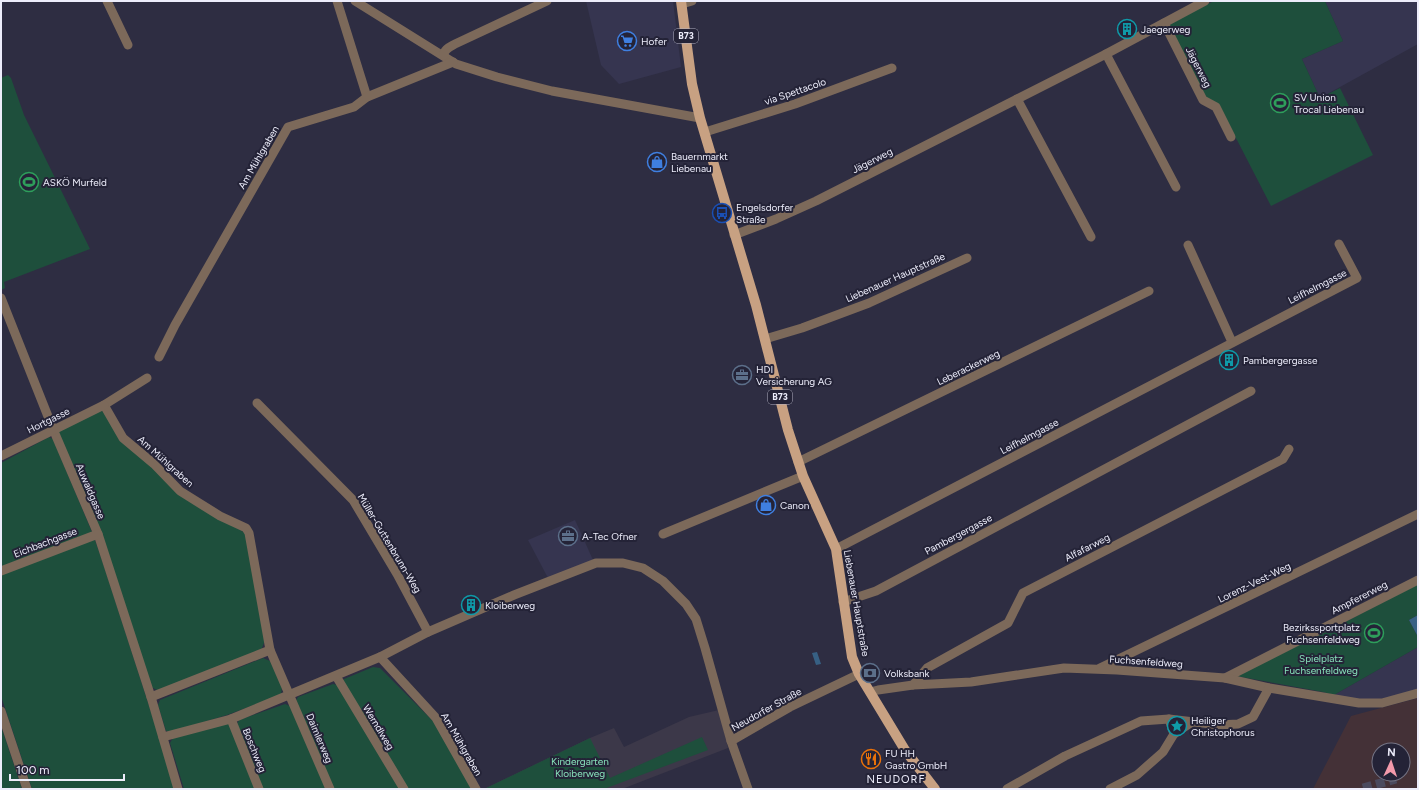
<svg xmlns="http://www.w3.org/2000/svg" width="1419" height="790" font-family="Figtree,sans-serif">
<rect width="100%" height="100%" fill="#2e2d42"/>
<!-- built -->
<g fill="#363550">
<path d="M586,1H673L681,67L619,84L601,65Z"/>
<path d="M1325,1H1418V44L1320,98L1302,59L1343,41Z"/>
<path d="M575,520L593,560L548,578L528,540Z"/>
<path d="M1418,647V698L1385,706L1334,695Z"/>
</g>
<!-- industrial -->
<path fill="#443137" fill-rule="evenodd" d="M1418,698V789H1313L1351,716ZM1379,750H1403V774H1379Z"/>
<!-- education -->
<path fill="#3c3849" d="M719,710L728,748L622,789H484L590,738L614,728L624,747L689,717Z"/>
<!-- green -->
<g fill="#1e4f3c">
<path d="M1214,1H1325L1343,41L1302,59L1320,98L1340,88L1373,155L1271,206L1237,140L1205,96L1168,24Z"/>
<path d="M8,75L11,78L24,115L90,249L4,282L5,288L1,290V78Z"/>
<path d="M99,410L104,412L148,463L246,534L265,640L261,651L159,691L151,687L57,432Z"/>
<path d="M49,437L53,439L92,532L1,568V463Z"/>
<path d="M91,539L95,540L102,560L176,789H32L1,696V574Z"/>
<path d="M1418,584V615L1409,620L1418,637V647L1334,695L1323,692L1236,676L1347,621Z"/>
<path d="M263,658L270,661L282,687L281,695L227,715L171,732L166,731L158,705L160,700Z"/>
<path d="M373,667L380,668L433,721L473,789H408L342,681L344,679Z"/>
<path d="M333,684L337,685L400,789H332L295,702L298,697Z"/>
<path d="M285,704L290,706L326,789H262L237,724L239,720Z"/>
<path d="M227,723L232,725L256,789H184L170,743L173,738Z"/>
<path d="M1,726L22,789H1Z"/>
<path d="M702,737L708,750L604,789H484L590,738L610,778Z"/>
</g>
<!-- water -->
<g fill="#376084">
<path d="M1418,615V637L1409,620Z"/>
<path d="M817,652L821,664L816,665L812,653Z"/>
</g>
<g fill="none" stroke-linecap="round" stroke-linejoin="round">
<!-- street-tunnel -->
<path stroke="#4b4a5e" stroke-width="9" stroke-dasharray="9 4.5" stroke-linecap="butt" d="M1363,788L1396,779"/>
<!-- street -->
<g stroke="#7c695a" stroke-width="9">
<path d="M107,1L128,45"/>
<path d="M337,1L367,97"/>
<path d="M355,1L456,64L497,77L552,91L700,118"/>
<path d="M682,4L692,1"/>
<path d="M1164,23L1203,100L1216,107L1231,137"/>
<path d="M1106,54L1176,187"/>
<path d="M444,55C444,49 450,47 455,44L547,1"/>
<path d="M1017,99L1091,237"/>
<path d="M705,132L795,104L892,68"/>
<path d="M734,235L776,219L816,201L1106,54L1205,1"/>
<path d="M1188,245L1232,342"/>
<path d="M1,298L53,429L98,534L151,697L178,789"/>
<path d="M765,339L802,328L869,303L967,258"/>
<path d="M159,357L175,325L288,127L354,107L367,97L453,62"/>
<path d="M147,378L104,405L123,438L154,464L180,491L220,516L246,528L249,533L270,650L330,789"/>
<path d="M257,403L353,500L397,574L428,632"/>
<path d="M1,456L104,405"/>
<path d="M798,462L1149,291"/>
<path d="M663,534L803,476"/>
<path d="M836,549L1357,278L1339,244"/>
<path d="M1,571L98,534"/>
<path d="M843,602L876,591L1251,391"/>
<path d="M380,657L436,718L476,789"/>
<path d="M1100,668L1418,514"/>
<path d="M336,676L404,789"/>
<path d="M1225,678L1418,580"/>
<path d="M913,685L927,668L1008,623L1023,593L1283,459L1289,449"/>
<path d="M870,692L878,690L913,685L971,682L1064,668L1117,670L1225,678L1269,688L1359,703H1382L1418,693"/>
<path d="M151,697L270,650"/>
<path d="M1,711L27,789"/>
<path d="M231,719L259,789"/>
<path d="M1174,734L1192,722"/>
<path d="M163,737L231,719L380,657L428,632L514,595L596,563H623L643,568L663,581L686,604L696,619L705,648L731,741L748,789"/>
<path d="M731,741L790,707L859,674"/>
<path d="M1007,789L1065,756L1141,721L1169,719L1219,725L1238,724L1253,717L1269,688"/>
<path d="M1110,789L1137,775L1163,752L1174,734L1169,719"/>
</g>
<!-- primary -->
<path stroke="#c8a182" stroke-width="10" d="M681,1L692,84L700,118L756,305L788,430L803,476L836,549L852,657L859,674L905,750L935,789"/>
</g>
<!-- icons -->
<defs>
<g id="building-ring" transform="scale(1)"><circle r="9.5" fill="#242337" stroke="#0f9aa8" stroke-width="1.5"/><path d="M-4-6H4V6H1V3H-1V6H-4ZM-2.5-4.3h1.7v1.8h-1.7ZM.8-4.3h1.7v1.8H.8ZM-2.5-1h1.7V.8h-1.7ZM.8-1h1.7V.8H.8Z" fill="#0f9aa8"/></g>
<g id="supermarket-ring" transform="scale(1)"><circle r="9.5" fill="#242337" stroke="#3f7fe0" stroke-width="1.5"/><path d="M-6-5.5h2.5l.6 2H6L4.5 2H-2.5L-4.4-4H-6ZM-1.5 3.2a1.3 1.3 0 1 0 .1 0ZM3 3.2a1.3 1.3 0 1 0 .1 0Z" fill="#3f7fe0"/></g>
<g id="stadium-ring" transform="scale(1)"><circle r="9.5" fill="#242337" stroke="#2e9e5b" stroke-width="1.5"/><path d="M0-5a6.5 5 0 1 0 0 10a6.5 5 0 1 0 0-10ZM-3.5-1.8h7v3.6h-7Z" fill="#2e9e5b"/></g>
<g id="shop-ring" transform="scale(1)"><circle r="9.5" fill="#242337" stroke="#3f7fe0" stroke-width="1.5"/><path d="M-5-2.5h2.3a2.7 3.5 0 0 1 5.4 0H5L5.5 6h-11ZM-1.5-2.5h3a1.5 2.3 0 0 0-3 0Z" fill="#3f7fe0"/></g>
<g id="bus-ring" transform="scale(1)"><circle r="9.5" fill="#242337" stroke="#1a4fb4" stroke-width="1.5"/><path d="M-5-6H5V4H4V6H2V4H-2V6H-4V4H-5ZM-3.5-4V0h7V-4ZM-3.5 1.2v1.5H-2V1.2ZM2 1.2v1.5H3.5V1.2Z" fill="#1a4fb4"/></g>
<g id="office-ring" transform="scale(1)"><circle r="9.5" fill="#242337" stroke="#5c6f8a" stroke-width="1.5"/><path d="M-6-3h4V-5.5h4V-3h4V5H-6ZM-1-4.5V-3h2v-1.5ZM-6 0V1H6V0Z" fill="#5c6f8a"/></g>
<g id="bank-ring" transform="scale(1)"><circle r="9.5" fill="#242337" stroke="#5c6f8a" stroke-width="1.5"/><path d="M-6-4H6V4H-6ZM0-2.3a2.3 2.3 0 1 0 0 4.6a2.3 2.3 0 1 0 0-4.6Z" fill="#5c6f8a"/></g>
<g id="sight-ring" transform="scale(1)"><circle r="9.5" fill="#242337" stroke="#0f9aa8" stroke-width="1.5"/><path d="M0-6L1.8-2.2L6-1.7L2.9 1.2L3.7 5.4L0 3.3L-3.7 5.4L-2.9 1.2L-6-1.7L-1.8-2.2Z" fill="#0f9aa8"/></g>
<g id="restaurant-ring" transform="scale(1)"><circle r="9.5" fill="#242337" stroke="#e8710a" stroke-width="1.5"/><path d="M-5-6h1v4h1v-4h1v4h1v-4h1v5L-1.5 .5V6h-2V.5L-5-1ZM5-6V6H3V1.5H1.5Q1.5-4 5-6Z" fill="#e8710a"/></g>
</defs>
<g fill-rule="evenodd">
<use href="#building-ring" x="1127" y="29"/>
<use href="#supermarket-ring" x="627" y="41"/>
<use href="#stadium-ring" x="1280" y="103"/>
<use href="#shop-ring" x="657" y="162"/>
<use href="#stadium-ring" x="29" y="182"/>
<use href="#bus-ring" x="722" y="213"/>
<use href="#building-ring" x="1229" y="360"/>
<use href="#office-ring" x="742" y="375"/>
<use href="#shop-ring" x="766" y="505"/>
<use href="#office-ring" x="568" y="536"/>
<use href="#building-ring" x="471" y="605"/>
<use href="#stadium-ring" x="1374" y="633"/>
<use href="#bank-ring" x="870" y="673"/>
<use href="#sight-ring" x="1177" y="726"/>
<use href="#restaurant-ring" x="871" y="759"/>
</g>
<g text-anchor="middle" stroke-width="4" stroke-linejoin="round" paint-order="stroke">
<!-- shield labels -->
<g fill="#242337" stroke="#b1b0c0" stroke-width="1">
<rect x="674" y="29" width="24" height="14" rx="3"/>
<rect x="768" y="390" width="24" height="14" rx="3"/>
</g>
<g font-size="9" font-weight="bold" fill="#ededfb">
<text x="686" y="39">B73</text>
<text x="780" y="400">B73</text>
</g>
<!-- poi labels -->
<g font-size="10" fill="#ededfb" stroke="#242337" text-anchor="start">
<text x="1141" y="33">Jaegerweg</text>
<text x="641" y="45">Hofer</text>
<text x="1294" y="101">SV Union<tspan x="1294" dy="12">Trocal Liebenau</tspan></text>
<text x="671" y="160">Bauernmarkt<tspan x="671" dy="12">Liebenau</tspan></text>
<text x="43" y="186">ASKÖ Murfeld</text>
<text x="736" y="211">Engelsdorfer<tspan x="736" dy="12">Straße</tspan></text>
<text x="1243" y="364">Pambergergasse</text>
<text x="756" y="373">HDI<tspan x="756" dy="12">Versicherung AG</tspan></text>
<text x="780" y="509">Canon</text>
<text x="582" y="540">A-Tec Ofner</text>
<text x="485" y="609">Kloiberweg</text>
<text x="1360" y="631" text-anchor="end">Bezirkssportplatz<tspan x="1360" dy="12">Fuchsenfeldweg</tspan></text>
<text x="884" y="677">Volksbank</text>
<text x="1191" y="724">Heiliger<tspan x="1191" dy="12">Christophorus</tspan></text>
<text x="885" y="757">FU HH<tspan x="885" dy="12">Gastro GmbH</tspan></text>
</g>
<!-- street labels -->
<g font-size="10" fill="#ededfb" stroke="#242337">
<text transform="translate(1199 67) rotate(63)" y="4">Jägerweg</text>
<text transform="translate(795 91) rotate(-19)" y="4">via Spettacolo</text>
<text transform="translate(258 157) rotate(-60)" y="4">Am Mühlgraben</text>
<text transform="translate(872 160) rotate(-27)" y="4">Jägerweg</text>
<text transform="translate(895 277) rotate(-24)" y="4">Liebenauer Hauptstraße</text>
<text transform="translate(1317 286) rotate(-27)" y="4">Leifhelmgasse</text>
<text transform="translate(968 367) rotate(-26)" y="4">Leberackerweg</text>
<text transform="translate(48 420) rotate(-26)" y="4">Hortgasse</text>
<text transform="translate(1029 436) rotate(-28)" y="4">Leifhelmgasse</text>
<text transform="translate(166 461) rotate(42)" y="4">Am Mühlgraben</text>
<text transform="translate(91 491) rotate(67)" y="4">Auwaldgasse</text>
<text transform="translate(958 534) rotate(-28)" y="4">Pambergergasse</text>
<text transform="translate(45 542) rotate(-21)" y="4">Eichbachgasse</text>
<text transform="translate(390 543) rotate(59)" y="4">Müller-Guttenbrunn-Weg</text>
<text transform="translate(1087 547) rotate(-27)" y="4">Alfafarweg</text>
<text transform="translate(1254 582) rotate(-26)" y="4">Lorenz-Vest-Weg</text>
<text transform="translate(1359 597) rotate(-27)" y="4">Ampfererweg</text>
<text transform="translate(857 603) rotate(80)" y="4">Liebenauer Hauptstraße</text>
<text transform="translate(1146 661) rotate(4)" y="4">Fuchsenfeldweg</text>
<text transform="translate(766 709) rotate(-29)" y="4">Neudorfer Straße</text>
<text transform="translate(379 727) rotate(59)" y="4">Werndlweg</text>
<text transform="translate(320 738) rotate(67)" y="4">Daimlerweg</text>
<text transform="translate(462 744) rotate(60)" y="4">Am Mühlgraben</text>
<text transform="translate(255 750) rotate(68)" y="4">Boschweg</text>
</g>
<!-- park labels -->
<g font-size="10" fill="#88e2bb" stroke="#242337">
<text x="1321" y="662">Spielplatz<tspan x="1321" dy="12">Fuchsenfeldweg</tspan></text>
<text x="580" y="765">Kindergarten<tspan x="580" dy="12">Kloiberweg</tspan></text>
</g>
<!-- neighbourhood labels -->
<g font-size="11" letter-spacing="1" fill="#ededfb" stroke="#242337">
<text x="896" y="783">NEUDORF</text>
</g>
</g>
<!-- border -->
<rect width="1419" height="790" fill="none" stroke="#ededfb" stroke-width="4"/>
<!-- north arrow -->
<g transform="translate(1391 762) rotate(3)"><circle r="19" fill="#242337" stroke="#747485"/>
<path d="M0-3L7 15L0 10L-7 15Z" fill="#f39aab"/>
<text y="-6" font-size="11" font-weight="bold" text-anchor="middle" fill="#ededfb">N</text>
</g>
<!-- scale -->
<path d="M10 774v6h114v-6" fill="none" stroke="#ededfb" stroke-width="2"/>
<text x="16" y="774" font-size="12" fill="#ededfb" stroke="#242337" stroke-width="3" paint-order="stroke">100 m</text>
</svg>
